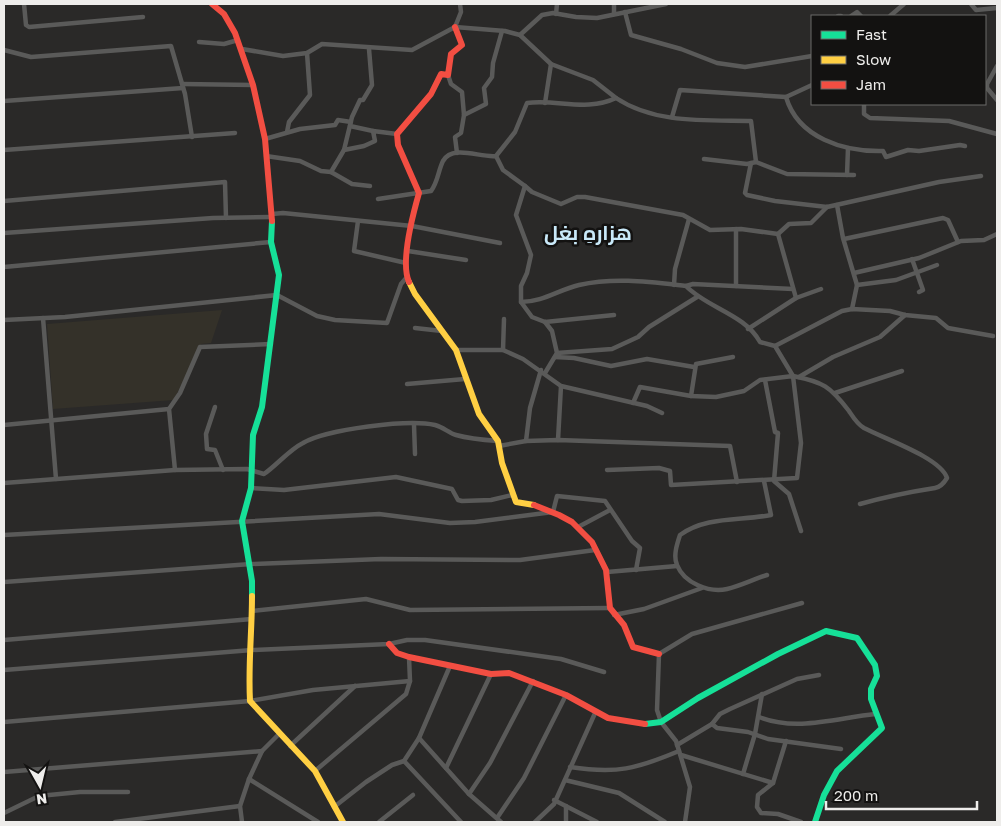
<svg xmlns="http://www.w3.org/2000/svg" width="1001" height="826" font-family="'Golos Text',Cairo,sans-serif">
<rect width="100%" height="100%" fill="#2a2928"/>
<!-- built -->
<path fill="#343129" d="M222,310L211,343L201,344L174,400L53,409L47,324Z"/>
<g fill="none" stroke-linecap="round" stroke-linejoin="round">
<!-- street -->
<g stroke="#5a5a59" stroke-width="4.5">
<path d="M24,4L26,25L29,27L143,17"/>
<path d="M971,4L976,10L997,8"/>
<path d="M625,12L631,35L681,49L717,63L745,67L812,56"/>
<path d="M556,14L557,4"/>
<path d="M614,14V4"/>
<path d="M838,16H841"/>
<path d="M851,16L857,12L861,16"/>
<path d="M890,16L904,4"/>
<path d="M455,27L461,12L460,4"/>
<path d="M520,35L542,15L553,13L576,17L597,18L666,4"/>
<path d="M199,42L224,44L238,40"/>
<path d="M242,49L283,56L307,53L322,44L412,50L455,27L505,31L520,35L551,64L593,80L616,98C587,112 557,99 527,103L515,132L496,156C480,158 453,144 443,161C438,171 438,182 431,191L378,199"/>
<path d="M4,50L31,57L171,46L185,94L192,137"/>
<path d="M997,66L987,84V88L997,100"/>
<path d="M448,75L451,84L462,92L464,115L461,133L455,137L457,153"/>
<path d="M182,84L253,85"/>
<path d="M786,97C798,138 844,152 883,151L886,157L908,150L919,151L960,145L965,146"/>
<path d="M616,98C655,124 706,120 751,121L756,162"/>
<path d="M4,101L183,88"/>
<path d="M545,103L551,64"/>
<path d="M864,104V114L870,118L949,121L997,134"/>
<path d="M464,115L486,104L484,88L492,77L493,63L502,31"/>
<path d="M672,117L680,90L786,97L812,85"/>
<path d="M350,126L373,131"/>
<path d="M287,132L289,122L310,95L307,53"/>
<path d="M265,139L300,129L335,125L338,120L351,122"/>
<path d="M4,150L235,133"/>
<path d="M344,150L352,117L360,100H363L372,85L369,49"/>
<path d="M266,156L300,161L321,171L331,172L352,184L370,186"/>
<path d="M496,156L503,170L525,186L516,215L531,255L527,273L521,286V302L532,317L545,322L614,315"/>
<path d="M704,159L747,164L756,162L787,174L854,175"/>
<path d="M751,163L745,193L747,195L775,201L827,207L939,182L981,176"/>
<path d="M331,172L344,150L364,146L375,141L373,131L397,134"/>
<path d="M847,175L848,148"/>
<path d="M525,186L532,192L561,204L577,197H585L683,215L710,230L741,229L778,234L789,224L811,223L827,207"/>
<path d="M4,201L225,182L226,218"/>
<path d="M837,205L843,238L857,285L852,309"/>
<path d="M272,214L283,213L412,226L500,243"/>
<path d="M358,221L354,251L406,263"/>
<path d="M736,229V286"/>
<path d="M4,233L213,218L271,217"/>
<path d="M778,234L796,298"/>
<path d="M844,239L943,218L948,220L958,242"/>
<path d="M408,251L466,260"/>
<path d="M912,259L923,290L919,292"/>
<path d="M4,267L271,242"/>
<path d="M854,273L919,258L961,241L984,240L997,234"/>
<path d="M674,285L675,269L689,219"/>
<path d="M857,285L896,280L937,265"/>
<path d="M686,286L693,284L793,289"/>
<path d="M521,302C543,302 558,290 579,285C615,277 650,282 686,286C707,308 745,314 760,342L775,346L793,376C823,382 830,386 849,411C853,417 857,424 864,428C885,439 941,458 947,478C944,483 941,487 935,488C909,492 885,497 860,504"/>
<path d="M43,318L56,479"/>
<path d="M4,320L65,317L277,295L317,316L335,320L387,323L401,284L407,277"/>
<path d="M415,328L442,331"/>
<path d="M748,329L796,298L821,289"/>
<path d="M775,346L842,311L852,309L890,311L905,315L936,318L948,328L993,336"/>
<path d="M456,350H503L523,359L561,386L647,406L662,413"/>
<path d="M503,350L504,319"/>
<path d="M557,353L612,349L638,337L649,327L697,297"/>
<path d="M555,357L574,358L611,366L647,359L694,367"/>
<path d="M545,373L557,353L552,331L545,322"/>
<path d="M799,377L833,357L880,337L905,315"/>
<path d="M765,380L775,432L778,433L774,481L789,494L801,531"/>
<path d="M407,384L465,379"/>
<path d="M835,393L902,371"/>
<path d="M691,396L696,364L733,357"/>
<path d="M215,407L206,434L207,449L215,450L223,470"/>
<path d="M4,425L169,409"/>
<path d="M414,425L415,454"/>
<path d="M558,440L561,386"/>
<path d="M526,441L530,408L541,370"/>
<path d="M499,446L526,441L558,440L730,446L737,482"/>
<path d="M175,470L169,409L180,393L200,347L271,344"/>
<path d="M607,470L659,468L670,471L671,485L797,478L801,443L793,376L760,380L744,391L716,397L691,396L640,387L633,403"/>
<path d="M764,481L771,515C740,521 706,516 680,535C677,544 673,556 677,565C684,583 709,593 727,589C740,586 754,579 767,575"/>
<path d="M4,483L175,470L247,469L264,474C277,465 289,450 303,443C327,429 409,419 435,425C443,427 449,433 456,435C470,439 484,440 498,441"/>
<path d="M251,488L284,490L396,477L452,489L458,500L462,501L491,500L512,495"/>
<path d="M580,526L610,510"/>
<path d="M4,535L379,514L450,523L475,522L553,512L557,496L605,501L632,541L640,548L636,570"/>
<path d="M607,572L677,566"/>
<path d="M4,582L251,564L381,559L520,560L595,550"/>
<path d="M252,611L366,599L410,610L610,608"/>
<path d="M614,615L644,609L702,588"/>
<path d="M4,640L252,619"/>
<path d="M4,670L252,650L389,644L407,640H425L561,659L604,672"/>
<path d="M759,717C796,732 837,718 875,714"/>
<path d="M4,722L250,701L313,690L410,681"/>
<path d="M712,724L717,728L748,732L768,739L841,749"/>
<path d="M419,738L469,794L501,822"/>
<path d="M786,741L773,783L758,795L757,807L761,813L778,814L801,822"/>
<path d="M677,745L712,724L720,714L730,709L797,679L819,675"/>
<path d="M290,746L355,686"/>
<path d="M681,755L773,783"/>
<path d="M404,761L461,822"/>
<path d="M570,767C617,774 636,769 679,751"/>
<path d="M446,768L491,674"/>
<path d="M315,771L406,694L410,681L409,657"/>
<path d="M4,772L262,751"/>
<path d="M743,774L755,734L762,694"/>
<path d="M249,779L318,822"/>
<path d="M565,780L619,793L665,822"/>
<path d="M469,794L490,763L533,681"/>
<path d="M554,800L597,822"/>
<path d="M566,806V822"/>
<path d="M334,807L366,782L392,765L404,761L419,738L450,666"/>
<path d="M4,813L39,796L80,792H128"/>
<path d="M497,818L524,778L566,695"/>
<path d="M115,822L240,806"/>
<path d="M242,822L240,806L249,779L262,751L279,734"/>
<path d="M379,822L413,795"/>
<path d="M535,822L554,804L596,711"/>
<path d="M685,822L690,787L676,741L661,722L657,710L659,654L692,634L802,603"/>
</g>
<!-- fast -->
<g stroke="#16e098" stroke-width="6">
<path d="M252,596V581L242,521L251,488L253,435L262,407L279,275L271,242L272,221"/>
<path d="M645,724L661,722L698,698L778,654L826,631L857,638L875,665L877,676L871,689V699L882,728L837,771L824,795L815,822"/>
</g>
<!-- slow -->
<g stroke="#ffcf43" stroke-width="6">
<path d="M409,282L415,294L456,350L479,414L498,441L502,463L516,502L534,505"/>
<path d="M252,596C252,632 248,665 250,701L315,771L343,822"/>
</g>
<!-- jam -->
<g stroke="#f24e42" stroke-width="6">
<path d="M212,4L224,14L235,33L253,85L265,139L272,221"/>
<path d="M409,282C400,262 413,214 419,193L398,145L397,134L431,94L441,74L448,75L451,54L462,45L455,27"/>
<path d="M534,505L559,515L572,522L592,542L606,570L610,608L624,625L633,647L659,654"/>
<path d="M389,644L397,653L409,657L491,674L509,673L566,695L608,718L645,724"/>
</g>
</g>
<g text-anchor="middle" stroke-width="5" stroke-linejoin="round" paint-order="stroke">
<!-- district labels -->
<g font-size="20" font-weight="bold" fill="#c9e9f9" stroke="#131211">
<text x="588" y="240">هزارهِ بغل</text>
</g>
</g>
<!-- border -->
<rect width="1001" height="826" fill="none" stroke="#eeedeb" stroke-width="10"/>
<!-- legend -->
<rect x="811" y="15" width="175" height="90" fill="#131211" stroke="#6b6a68"/>
<rect x="821" y="31" width="25" height="8" fill="#16e098" stroke="#6b6a68"/>
<text x="856" y="40" font-size="15" fill="#eeedeb">Fast</text>
<rect x="821" y="56" width="25" height="8" fill="#ffcf43" stroke="#6b6a68"/>
<text x="856" y="65" font-size="15" fill="#eeedeb">Slow</text>
<rect x="821" y="81" width="25" height="8" fill="#f24e42" stroke="#6b6a68"/>
<text x="856" y="90" font-size="15" fill="#eeedeb">Jam</text>
<!-- north arrow -->
<g transform="translate(40 786) rotate(172)" stroke="#131211" stroke-width="4" paint-order="stroke">
<path d="M0-4L9 19L0 12L-9 19Z" fill="#eeedeb"/>
<text y="-8" font-size="14" font-weight="bold" text-anchor="middle" fill="#eeedeb">N</text>
</g>
<!-- scale -->
<path d="M826 801v8h151v-8" fill="none" stroke="#eeedeb" stroke-width="2.5"/>
<text x="834" y="801" font-size="15" fill="#eeedeb" stroke="#131211" stroke-width="4" paint-order="stroke">200 m</text>
</svg>
